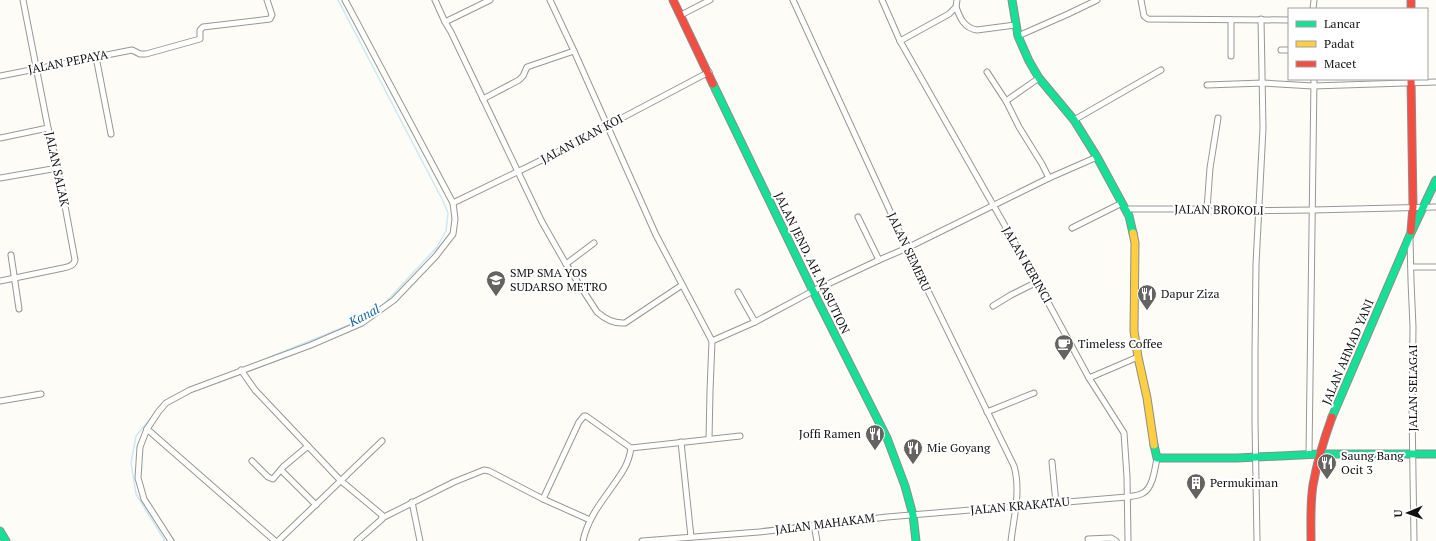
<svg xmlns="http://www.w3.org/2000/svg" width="1436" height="541" font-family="'PT Serif',serif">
<rect width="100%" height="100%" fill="#fdfcf7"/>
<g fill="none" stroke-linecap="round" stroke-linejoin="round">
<!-- stream -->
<g stroke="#cde8f7" stroke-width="1.5">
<path d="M247,366L347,326L369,315L385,303L437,247L446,231L448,213L443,201L338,0"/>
<path d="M155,413L136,436L131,463L136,494L165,541"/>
</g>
<!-- street casing -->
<g stroke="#979795" stroke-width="7">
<g id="street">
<path d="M435,0L445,22L451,32L542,222L566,264L597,312C605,319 614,324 625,323L682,285"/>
<path d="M550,0L574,51L656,235L712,341L710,391L709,439"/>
<path d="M793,0L907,248L1014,466C1021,490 1014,516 1011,541"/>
<path d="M882,0L900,41L1037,282L1089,378L1124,433L1127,477L1128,541"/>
<path d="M1141,0L1144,16L1148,19L1289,20"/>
<path d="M956,7C960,18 964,28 977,30L1015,25"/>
<path d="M1313,9L1314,0"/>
<path d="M681,15L710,0"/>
<path d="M1231,20V56"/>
<path d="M445,22L490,0"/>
<path d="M1018,36L1068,14L1097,0"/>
<path d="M900,41L949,14L956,7L957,0"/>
<path d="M1281,50H1289"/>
<path d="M96,57L111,134"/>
<path d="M987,72L1006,101L1019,127L1042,164L1049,178"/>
<path d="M0,76L132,50L140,54H146L200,39V30L203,27L270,19L272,15L267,0"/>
<path d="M1207,85L1263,83L1313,86L1436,82"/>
<path d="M483,99L519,80L523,76L527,67L574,51"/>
<path d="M1006,101L1039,78"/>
<path d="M1074,120L1161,70"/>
<path d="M0,138L48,128"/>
<path d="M0,178L58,168"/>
<path d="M453,203L550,156L709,72"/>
<path d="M1125,209H1207L1210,211L1313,210L1436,207"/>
<path d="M1207,209L1210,168L1218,118"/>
<path d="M858,217L879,260"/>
<path d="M1072,228L1122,203"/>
<path d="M1410,238L1411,281L1413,327L1412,409L1414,541"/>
<path d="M11,255L19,309"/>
<path d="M566,264L594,243"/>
<path d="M1411,267H1436"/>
<path d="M0,281L63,268C68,267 74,266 75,260L58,168L48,128L23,0"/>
<path d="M738,292L755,322"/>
<path d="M993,306L1011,295L1037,282"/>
<path d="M712,341L755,322L813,291L879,260L907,248L1049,178L1097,157"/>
<path d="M241,370L255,390L340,480L382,515V519L357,541"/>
<path d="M1089,378L1138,357"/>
<path d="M0,401L41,394"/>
<path d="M987,412L1034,393"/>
<path d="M147,429L275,541"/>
<path d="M681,442L691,537"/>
<path d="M1309,455L1314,79"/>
<path d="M252,461L268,477L273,479L283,467L308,446"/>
<path d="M1052,462L1056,503"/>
<path d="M281,470L316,505"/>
<path d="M543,499L579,422L584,416H586L631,448L740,436"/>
<path d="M412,502L420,541"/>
<path d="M382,518L454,482L484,470L489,471L543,499L590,520"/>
<path d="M814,525L817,541"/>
<path d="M1088,539L1111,538L1116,541"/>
<path d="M171,541L144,499L138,478L140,447L147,429L159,411L166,403L190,390L311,345L362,323L394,300L436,256L453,234L455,219L453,203L345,0"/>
<path d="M278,541L382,441"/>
<path d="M583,541C589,512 610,493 624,469C628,462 630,455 631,448"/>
<path d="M642,541L759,532L887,517L1127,497C1132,496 1138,496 1143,493C1153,488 1155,468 1157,458"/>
<path d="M1257,541L1255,421V352L1256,264L1263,128L1261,19"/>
</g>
</g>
<!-- fast casing -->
<g stroke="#8e8d8b" stroke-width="9">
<g id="fast">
<path d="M1012,0L1018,36L1029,61L1039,78L1074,120L1097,157L1129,216L1133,233"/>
<path d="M713,84L813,291L887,438L905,486L913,515L916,541"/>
<path d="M1332,417L1410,235L1436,180"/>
<path d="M1154,445L1157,458H1237L1320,454H1436"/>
<path d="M0,531L6,541"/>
</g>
</g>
<!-- slow casing -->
<g stroke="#8e8d8b" stroke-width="9">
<path id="slow" d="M1133,233L1135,243L1134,331L1138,357L1147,398L1154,445"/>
</g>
<!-- jam casing -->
<g stroke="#8e8d8b" stroke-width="9">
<g id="jam">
<path d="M673,0L713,84"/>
<path d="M1411,0V9"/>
<path d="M1411,79L1413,207L1411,231"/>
<path d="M1311,541C1311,523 1310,504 1313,485C1317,462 1324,439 1332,417"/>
</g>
</g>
<!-- street -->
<use href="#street" stroke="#fffffe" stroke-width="5"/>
<!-- fast -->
<use href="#fast" stroke="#16e098" stroke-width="7"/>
<!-- slow -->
<use href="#slow" stroke="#ffcf43" stroke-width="7"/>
<!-- jam -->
<use href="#jam" stroke="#f24e42" stroke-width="7"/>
</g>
<!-- icons -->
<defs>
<g id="school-pin" transform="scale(1)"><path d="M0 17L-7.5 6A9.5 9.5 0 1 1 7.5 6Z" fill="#646362" stroke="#fff"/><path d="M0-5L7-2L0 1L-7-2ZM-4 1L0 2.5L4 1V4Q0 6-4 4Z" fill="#fff"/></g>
<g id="restaurant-pin" transform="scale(1)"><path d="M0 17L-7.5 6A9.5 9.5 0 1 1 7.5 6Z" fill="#646362" stroke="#fff"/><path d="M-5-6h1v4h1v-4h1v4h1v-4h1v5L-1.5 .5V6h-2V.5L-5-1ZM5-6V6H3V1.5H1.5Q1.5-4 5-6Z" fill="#fff"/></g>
<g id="cafe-pin" transform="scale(1)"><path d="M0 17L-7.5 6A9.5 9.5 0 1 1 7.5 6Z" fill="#646362" stroke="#fff"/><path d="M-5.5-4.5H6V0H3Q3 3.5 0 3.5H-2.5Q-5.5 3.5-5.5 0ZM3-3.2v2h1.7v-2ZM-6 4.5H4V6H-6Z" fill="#fff"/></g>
<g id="building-pin" transform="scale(1)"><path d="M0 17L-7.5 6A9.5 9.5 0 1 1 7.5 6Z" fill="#646362" stroke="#fff"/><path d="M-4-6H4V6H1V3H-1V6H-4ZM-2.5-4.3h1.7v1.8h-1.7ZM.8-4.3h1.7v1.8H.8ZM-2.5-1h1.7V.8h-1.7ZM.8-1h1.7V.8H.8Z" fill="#fff"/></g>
</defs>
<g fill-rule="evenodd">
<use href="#school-pin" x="496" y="280"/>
<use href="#restaurant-pin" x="1147" y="294"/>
<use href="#cafe-pin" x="1064" y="344"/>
<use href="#restaurant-pin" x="875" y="434"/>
<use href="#restaurant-pin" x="913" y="448"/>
<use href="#restaurant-pin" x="1327" y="463"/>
<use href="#building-pin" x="1196" y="483"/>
</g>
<g text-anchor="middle" stroke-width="4" stroke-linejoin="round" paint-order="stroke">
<!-- street labels -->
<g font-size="12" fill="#111" stroke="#fff">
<text transform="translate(68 62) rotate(-11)" y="4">JALAN PEPAYA</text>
<text transform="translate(582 139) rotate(-28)" y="4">JALAN IKAN KOI</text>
<text transform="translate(57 169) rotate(78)" y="4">JALAN SALAK</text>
<text transform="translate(1219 210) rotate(1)" y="4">JALAN BROKOLI</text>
<text transform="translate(909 252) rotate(65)" y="4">JALAN SEMERU</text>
<text transform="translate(812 263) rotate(64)" y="4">JALAN JEND. AH. NASUTION</text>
<text transform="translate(1027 265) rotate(60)" y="4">JALAN KERINCI</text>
<text transform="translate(1348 352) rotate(-67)" y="4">JALAN AHMAD YANI</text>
<text transform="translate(1413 388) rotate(-90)" y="4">JALAN SELAGAI</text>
<text transform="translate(1020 506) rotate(-5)" y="4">JALAN KRAKATAU</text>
<text transform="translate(825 524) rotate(-7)" y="4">JALAN MAHAKAM</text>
</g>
<!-- poi labels -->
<g font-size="12" fill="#111" stroke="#fff" text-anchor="start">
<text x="510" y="277">SMP SMA YOS<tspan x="510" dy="14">SUDARSO METRO</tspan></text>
<text x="1161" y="298">Dapur Ziza</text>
<text x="1078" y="348">Timeless Coffee</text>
<text x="861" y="438" text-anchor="end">Joffi Ramen</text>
<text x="927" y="452">Mie Goyang</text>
<text x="1341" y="460">Saung Bang<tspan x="1341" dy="14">Ocit 3</tspan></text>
<text x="1210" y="487">Permukiman</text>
</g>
<!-- water labels -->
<g font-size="13" font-style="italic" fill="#1768a6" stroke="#fff">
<text transform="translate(364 315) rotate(-28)" y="5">Kanal</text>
</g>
</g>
<!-- legend -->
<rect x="1288" y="8" width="140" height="72" fill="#ffffff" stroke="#a0a0a0"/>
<rect x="1296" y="21" width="20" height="6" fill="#16e098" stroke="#a0a0a0"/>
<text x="1324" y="28" font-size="12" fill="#111111">Lancar</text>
<rect x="1296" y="41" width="20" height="6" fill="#ffcf43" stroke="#a0a0a0"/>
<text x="1324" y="48" font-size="12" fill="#111111">Padat</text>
<rect x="1296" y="61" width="20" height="6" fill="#f24e42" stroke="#a0a0a0"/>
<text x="1324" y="68" font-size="12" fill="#111111">Macet</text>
<!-- north arrow -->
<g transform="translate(1408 513) rotate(268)" stroke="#ffffff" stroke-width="3" paint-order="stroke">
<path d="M0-3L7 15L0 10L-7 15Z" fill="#111111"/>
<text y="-6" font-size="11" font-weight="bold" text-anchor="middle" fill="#111111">U</text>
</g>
</svg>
